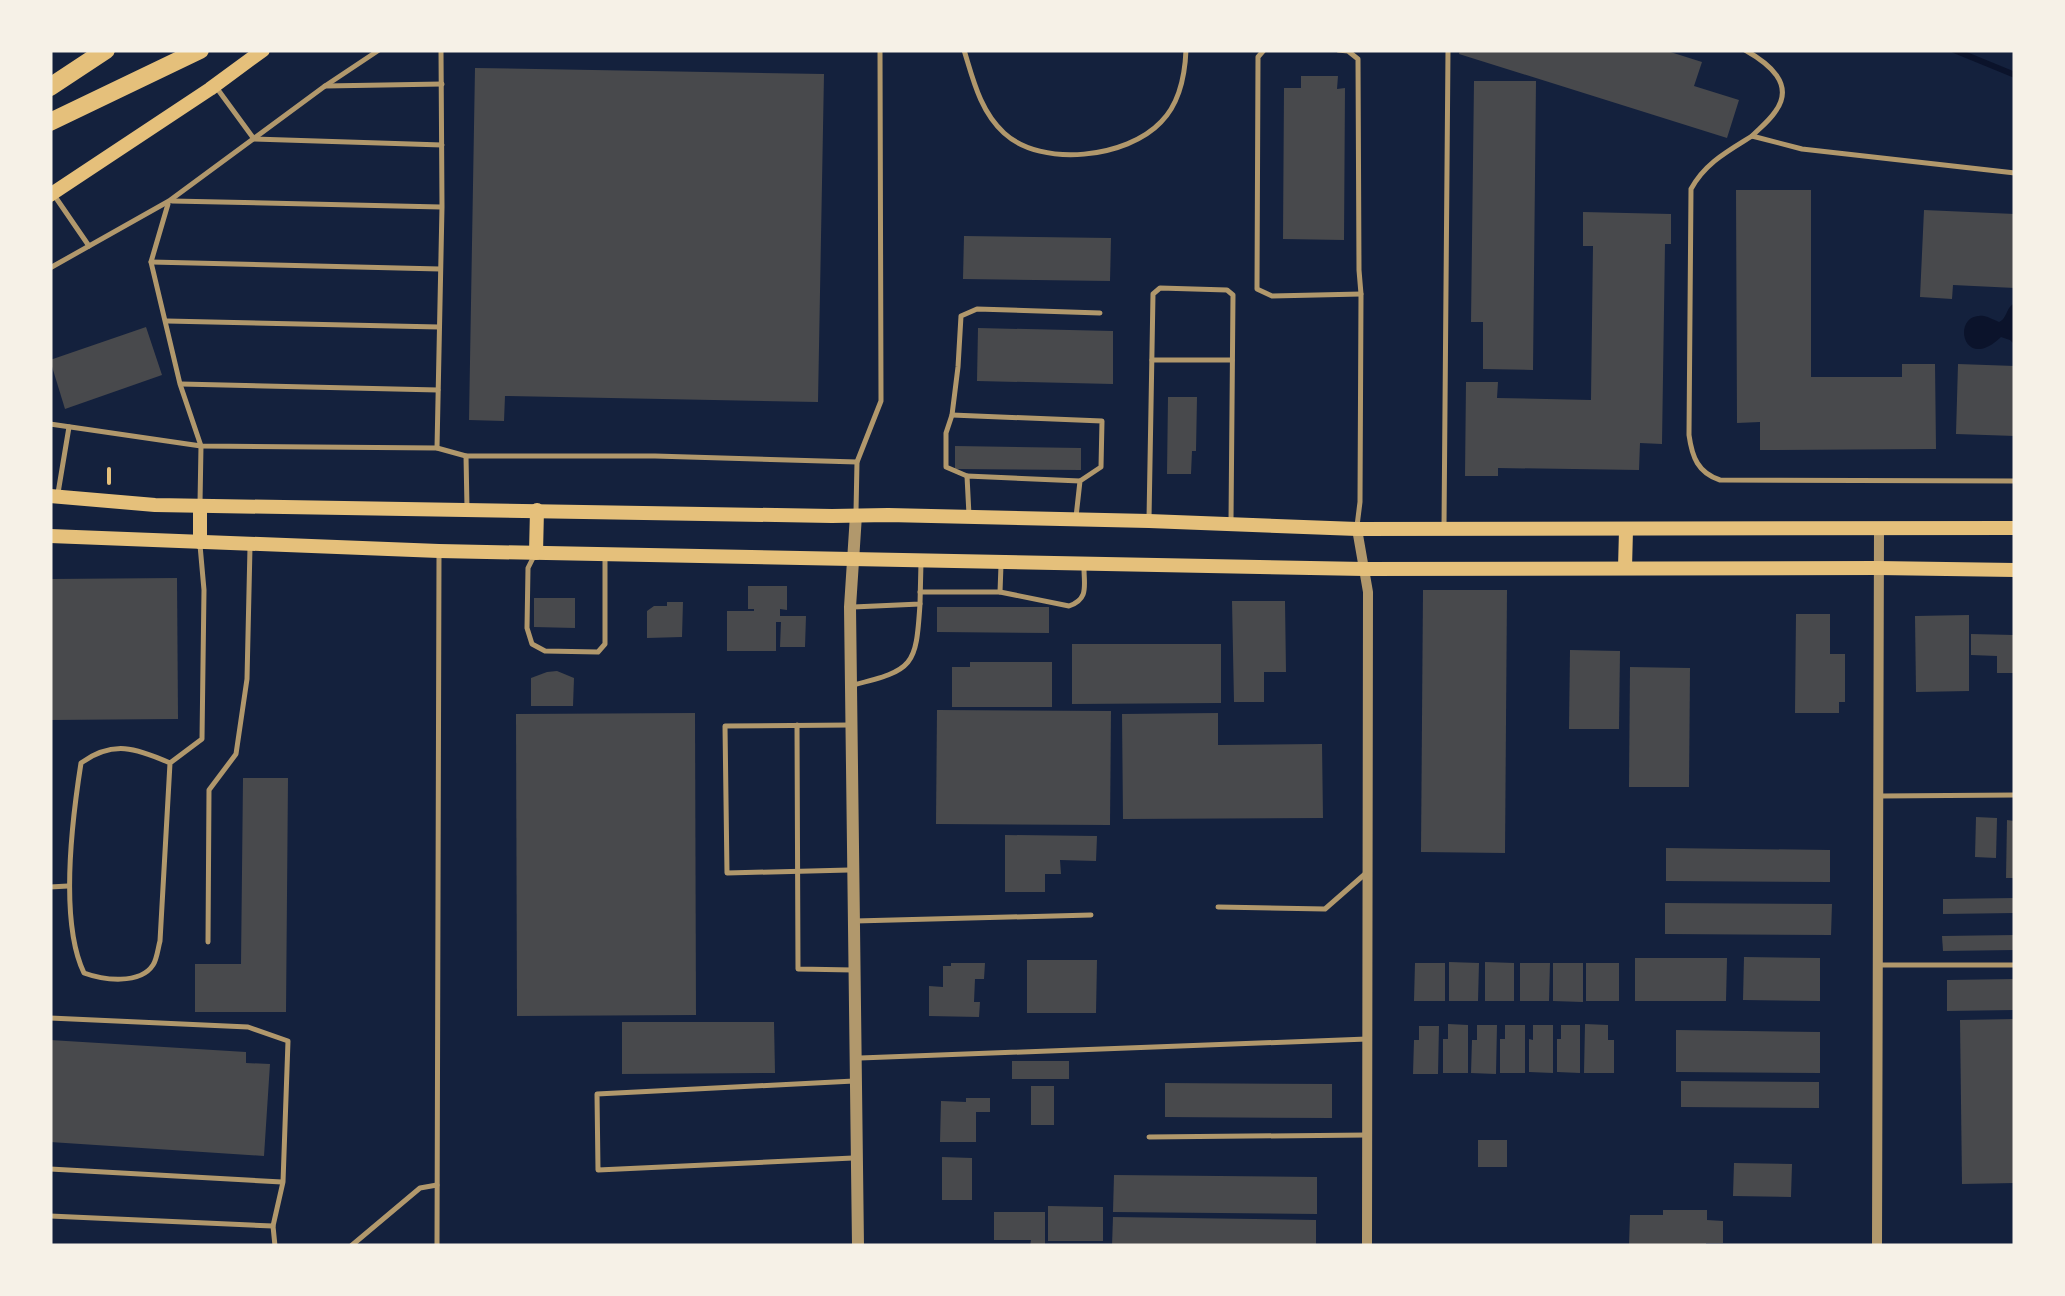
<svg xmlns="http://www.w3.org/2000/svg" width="2065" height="1296" font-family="Jost,sans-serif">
<rect width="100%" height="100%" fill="#14213d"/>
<!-- water -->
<path fill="#0b132b" d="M2015,303V345L2010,340L2001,337C1962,375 1950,311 1984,316C1989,317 1994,320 1999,322C2008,318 2005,308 2015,303Z"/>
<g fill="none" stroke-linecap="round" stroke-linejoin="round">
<!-- stream -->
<path stroke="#0b132b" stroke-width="6" d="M1954,50L2015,75"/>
</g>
<!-- building -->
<g fill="#48494c">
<path d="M1460,50H1664L1702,62L1694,86L1739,100L1727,138L1459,54Z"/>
<path d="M475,68L824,74L818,402L505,396L504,421L469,420Z"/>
<path d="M1301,76H1338L1337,89L1345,88L1344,240L1283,239L1284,88H1301Z"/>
<path d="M1474,81H1536L1533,370L1483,369V322H1471Z"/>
<path d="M1736,190H1811V377H1902V364H1935L1936,449L1760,450V422L1737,423Z"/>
<path d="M1924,210L2015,214V288L1953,285L1952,299L1920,297Z"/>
<path d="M1583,212L1671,214V244H1665L1662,444L1640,443L1639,470L1498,468V476H1465L1466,382H1498L1497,398L1591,400L1593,246H1583Z"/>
<path d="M964,236L1111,238L1110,281L963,279Z"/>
<path d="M146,327L162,375L65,409L50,360Z"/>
<path d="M978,328L1113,331V384L977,381Z"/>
<path d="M1958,364L2015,366V436L1956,434Z"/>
<path d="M1168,397H1197L1196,451H1192L1191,474H1167Z"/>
<path d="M955,446L1081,448V470L955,469Z"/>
<path d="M177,578L178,719L50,720V579Z"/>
<path d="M748,586H787V610L780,609V616H806L805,647H780L781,622H776V651H727V611H754V609H748Z"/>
<path d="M1423,590H1507L1505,853L1421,852Z"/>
<path d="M534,598H575V628L534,627Z"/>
<path d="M1232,601H1285L1286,672H1264V702H1234Z"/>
<path d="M667,602H683L682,637L647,638V611L654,606H667Z"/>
<path d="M937,607H1049V633L937,632Z"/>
<path d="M1796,614H1830V654H1845V702H1839V713H1795Z"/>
<path d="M1969,615V691L1916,692L1915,616Z"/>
<path d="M1971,634L2014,635L2013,673H1997V656L1971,655Z"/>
<path d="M1072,644H1221V703L1072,704Z"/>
<path d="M1570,650L1620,651L1619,729H1569Z"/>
<path d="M970,662H1052V707H952V667H970Z"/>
<path d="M1630,667L1690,668L1689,787H1629Z"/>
<path d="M547,672L557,671L574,678L573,706H531V678Z"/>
<path d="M937,710L1111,711L1110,825L936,824Z"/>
<path d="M695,713L696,1015L517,1016L516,714Z"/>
<path d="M1218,713V745L1322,744L1323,818L1123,819L1122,714Z"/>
<path d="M243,778H288L286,1012H195V964H241Z"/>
<path d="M1976,817L1997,818L1996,858L1975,857Z"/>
<path d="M2007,820L2015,821V878H2006Z"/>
<path d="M1005,835L1097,836L1096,861L1060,860L1061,874H1045V892H1005Z"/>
<path d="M1666,848L1830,850V882L1666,881Z"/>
<path d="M2015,898V913L1943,914V899Z"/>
<path d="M1665,903L1832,904L1831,935L1665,934Z"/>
<path d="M2015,935V950L1943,951L1942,936Z"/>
<path d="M1744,957L1820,958V1001L1743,1000Z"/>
<path d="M1635,958H1727L1726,1001H1635Z"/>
<path d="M1027,960H1097L1096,1013H1027Z"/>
<path d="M1449,962L1479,963L1478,1001H1449Z"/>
<path d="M1485,962L1514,963V1001H1485Z"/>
<path d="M951,963H985L984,979H975L974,1002H980L979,1017L929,1016V986L943,987V966H951Z"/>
<path d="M1415,963H1445V1001H1414Z"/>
<path d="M1520,963H1550L1549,1001H1520Z"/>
<path d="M1553,963H1583V1002L1553,1001Z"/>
<rect x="1586" y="963" width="33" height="38"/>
<path d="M2015,979V1010L1947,1011V980Z"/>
<path d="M2015,1019V1183L1962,1184L1960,1020Z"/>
<path d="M622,1022H774L775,1073L622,1074Z"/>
<path d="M1448,1024L1468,1025V1073H1443V1039H1448Z"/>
<path d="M1585,1024L1608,1025V1040H1614V1073H1584Z"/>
<path d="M1477,1025H1497L1496,1074L1471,1073L1472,1040H1477Z"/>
<path d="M1505,1025H1525V1073H1500V1039H1505Z"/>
<path d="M1533,1025H1553V1073L1529,1072V1039L1533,1040Z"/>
<path d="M1561,1025H1580V1073L1557,1072V1039H1561Z"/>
<path d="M1419,1026H1439L1438,1074H1413L1414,1040H1419Z"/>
<path d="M1676,1030L1820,1032V1073L1676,1072Z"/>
<path d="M50,1040L246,1052V1063L270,1064L264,1156L50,1142Z"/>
<rect x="1012" y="1061" width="57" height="18"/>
<path d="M1681,1081L1819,1082V1108L1681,1107Z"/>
<path d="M1165,1083L1332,1084V1118L1165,1117Z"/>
<rect x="1031" y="1086" width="23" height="39"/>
<path d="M966,1098H990V1112H976V1142H940L941,1101L966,1102Z"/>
<rect x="1478" y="1140" width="29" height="27"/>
<path d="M942,1157L972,1158V1200H942Z"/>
<path d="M1734,1163L1792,1164L1791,1197L1733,1196Z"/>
<path d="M1114,1175L1317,1177V1214L1113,1212Z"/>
<path d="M1048,1206L1103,1207V1241H1048Z"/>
<path d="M1663,1210H1707V1220L1723,1221V1243H1706V1246L1629,1245L1630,1215H1663Z"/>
<path d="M994,1212H1045V1246H1030L1031,1240H994Z"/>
<path d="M1113,1217L1316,1220V1246H1112Z"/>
</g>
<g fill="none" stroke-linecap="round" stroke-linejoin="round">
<!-- path -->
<path stroke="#e5c07b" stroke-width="4" d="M109,483V469"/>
<!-- service -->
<g stroke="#b1986c" stroke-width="5">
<path d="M964,50C973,79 980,111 1004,133C1042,168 1127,158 1161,122C1179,104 1185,75 1186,50"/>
<path d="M1264,50L1258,57L1257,289L1272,296L1361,294"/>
<path d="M1338,50L1348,51L1358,59L1359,270L1361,294L1360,502L1357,526"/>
<path d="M1745,50C1768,63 1796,84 1775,112C1769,121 1760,128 1752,136"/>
<path d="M325,86L442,84"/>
<path d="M216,87L254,139L442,145"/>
<path d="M2015,173L1802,149L1752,136C1728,151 1705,163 1691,189L1689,435C1692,457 1698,473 1720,480L2015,481"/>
<path d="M54,195L89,246"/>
<path d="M172,201L441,207"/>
<path d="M168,204L151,262L180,384L201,446L200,503"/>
<path d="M151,262L440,269"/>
<path d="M50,268L169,201L325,86L379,50"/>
<path d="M167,321L439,327"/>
<path d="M1152,360H1232"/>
<path d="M181,384L438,390"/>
<path d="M952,415L1102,421L1101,467L1080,481L1076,517"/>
<path d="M50,424L201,446L437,448L466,456H655L857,462"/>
<path d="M437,448L442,207L441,50"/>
<path d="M466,456L467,508"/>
<path d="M967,476L946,467V433L952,415L958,367L961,316L977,309L1100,313"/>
<path d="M58,493L69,427"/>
<path d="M856,512L857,462L881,401L880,50"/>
<path d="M969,515L967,476L1080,481"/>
<path d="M1149,519L1153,294L1160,288L1227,290L1233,295L1231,521"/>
<path d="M1444,527L1448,50"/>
<path d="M535,554L528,568L527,628L532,644L545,651L598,652L605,644V557"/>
<path d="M920,592H1000L1001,565"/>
<path d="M1000,592L1069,606C1089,599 1084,586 1084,568"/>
<path d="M853,607L920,604L921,562"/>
<path d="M853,685C914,670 916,666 920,604"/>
<path d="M797,725L798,969L853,970"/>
<path d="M170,763C136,748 113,740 81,763C72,820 59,921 84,973C103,980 140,985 153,965C157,959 158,948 160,941L170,763L202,739L204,590L200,545"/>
<path d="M1881,796L2015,795"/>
<path d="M849,870L727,873L725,726L850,725"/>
<path d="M50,887L68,886"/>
<path d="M1218,907L1325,909L1365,874"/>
<path d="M855,921L1091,915"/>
<path d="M208,942L209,790L236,754L247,679L250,547"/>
<path d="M1878,965H2015"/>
<path d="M50,1018L248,1027L288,1041L283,1182L273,1226L50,1216"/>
<path d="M860,1058L1367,1039"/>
<path d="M1149,1137L1367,1135"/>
<path d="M853,1158L598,1170L597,1094L854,1081"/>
<path d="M50,1169L282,1182"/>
<path d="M273,1226L275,1246"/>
<path d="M351,1246L420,1188L437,1185"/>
<path d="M437,1246L439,554"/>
</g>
<!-- minor -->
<g stroke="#b1986c" stroke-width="10">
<path d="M1357,529L1368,592L1367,1246"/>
<path d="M1877,1246L1879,527"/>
</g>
<!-- tertiary -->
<path stroke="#b1986c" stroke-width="12" d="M856,515L850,607L858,1246"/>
<!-- secondary -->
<g stroke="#e5c07b" stroke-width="14">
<path d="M50,195L210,89L263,50"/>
<path d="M50,496L155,505L832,516L888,515L1149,521L1357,529L2015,528"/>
<path d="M50,536L439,551L1364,569L1878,568L2015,570"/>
<path d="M200,542V506"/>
<path d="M536,553L537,510"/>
<path d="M1625,568L1626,530"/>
</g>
<!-- motorway -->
<g stroke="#e5c07b" stroke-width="18">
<path d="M50,87L106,50"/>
<path d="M50,122L200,50"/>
</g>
</g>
<!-- border -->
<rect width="2065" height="1296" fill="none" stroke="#f6f1e7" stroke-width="105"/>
</svg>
